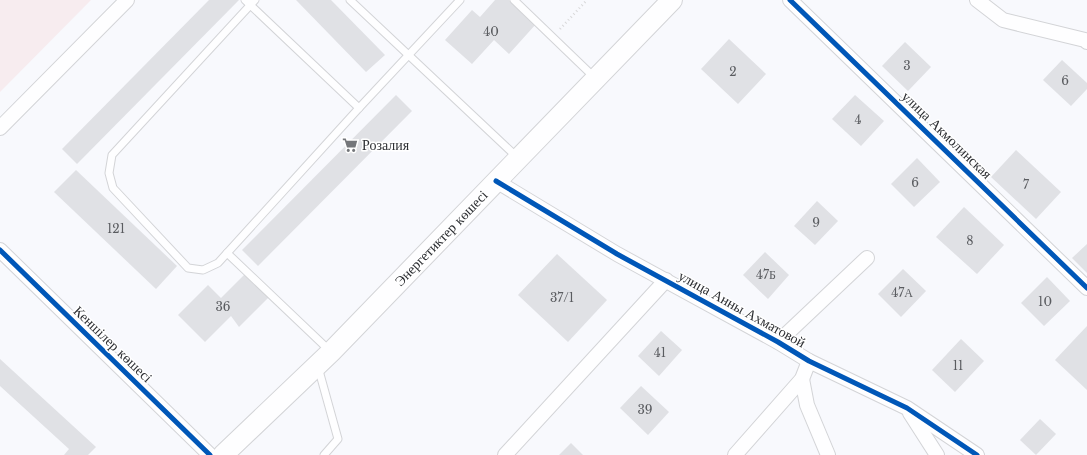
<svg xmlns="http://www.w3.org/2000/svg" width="1087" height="455" font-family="'Libre Baskerville',serif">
<rect width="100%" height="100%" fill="#f8f9fd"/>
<!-- education -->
<path fill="#f7ecef" d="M0,0H91L0,92Z"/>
<!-- building -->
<g fill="#e0e1e5">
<path d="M209,0H239L77,164L62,149Z"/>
<path d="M296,0H331L385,55L366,72Z"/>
<path d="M495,0H509L536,24L509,54L494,40L472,64L445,40L472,10L480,17Z"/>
<path d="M729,39L766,74L738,104L701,69Z"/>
<path d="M905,42L931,67L908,91L882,66Z"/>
<path d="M1062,60L1087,83V89L1071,106L1043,80Z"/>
<path d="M396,95L412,111L258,266L242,250Z"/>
<path d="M855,95L884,121L861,146L832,119Z"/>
<path d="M1016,150L1061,192L1036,219L991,177Z"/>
<path d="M917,158L940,182L914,207L891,184Z"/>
<path d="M76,170L177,266L156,289L54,192Z"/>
<path d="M817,201L838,221L815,245L794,226Z"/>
<path d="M964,207L1004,245L977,274L936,237Z"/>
<path d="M1087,244V273L1072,258Z"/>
<path d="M765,252L789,275L768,299L743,275Z"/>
<path d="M557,254L607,300L568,342L518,295Z"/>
<path d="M903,269L926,291L901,317L878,294Z"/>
<path d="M245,274L269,297L239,327L231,316L205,342L178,315L208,285L221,298Z"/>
<path d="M1047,277L1070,301L1044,326L1021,303Z"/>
<path d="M1087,326V390L1055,360Z"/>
<path d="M661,331L682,350L659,376L638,356Z"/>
<path d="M961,339L984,361L955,392L932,370Z"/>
<path d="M0,359L96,447L88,455H64L69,449L0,386Z"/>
<path d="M641,386L669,412L648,435L620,408Z"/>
<path d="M1040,419L1056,434L1036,455L1020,440Z"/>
<path d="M571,443L583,455H559Z"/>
</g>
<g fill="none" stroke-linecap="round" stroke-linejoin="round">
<!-- service casing -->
<g stroke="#d3d4d7" stroke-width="9">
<g id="service">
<path d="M245,0L359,108"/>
<path d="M255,0L112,155L109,173L113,188L188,268L203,270L218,263L359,108L460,0"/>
<path d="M350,0L518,158"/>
<path d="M514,0L595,78"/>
<path d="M227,253L330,351"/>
<path d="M318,367L338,439L324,455"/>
</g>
</g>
<!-- minor casing -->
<g stroke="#d3d4d7" stroke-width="16">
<g id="minor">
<path d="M790,0L1087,288"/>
<path d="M977,0L1003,20L1085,40L1087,42"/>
<path d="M0,128L127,0"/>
<path d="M496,181L617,254L778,342L809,361L907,408L977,455"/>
<path d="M0,250L210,455"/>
<path d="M778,342L867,258"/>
<path d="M802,379L807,405L828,455"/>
<path d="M910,413L937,455"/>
<path d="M505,455L666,280"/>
<path d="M735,455L802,379L809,361"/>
</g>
</g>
<!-- secondary casing -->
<g stroke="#d3d4d7" stroke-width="22">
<path id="secondary" d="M223,455L331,352L672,0"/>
</g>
<!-- path -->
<path stroke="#d8d8d9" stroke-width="2.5" stroke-dasharray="1 3" stroke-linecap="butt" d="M560,29L587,0"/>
<!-- service -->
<use href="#service" stroke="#fefeff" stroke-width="7"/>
<!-- minor -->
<use href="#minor" stroke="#fefeff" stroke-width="14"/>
<!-- secondary -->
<use href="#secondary" stroke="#fefeff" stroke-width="20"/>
<!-- cycleway casing -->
<g stroke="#fff" stroke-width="8">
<g id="cycleway">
<path d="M790,0L1087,288"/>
<path d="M496,181L617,254L778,342L809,361L907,408L977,455"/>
<path d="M0,250L210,455"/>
</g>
</g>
<!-- cycleway -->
<use href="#cycleway" stroke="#0057b8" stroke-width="5"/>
</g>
<!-- icons -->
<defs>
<g id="supermarket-bare" transform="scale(1.2)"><path d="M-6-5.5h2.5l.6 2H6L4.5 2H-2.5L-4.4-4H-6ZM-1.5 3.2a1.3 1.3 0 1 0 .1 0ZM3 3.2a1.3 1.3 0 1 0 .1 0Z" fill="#74767a" stroke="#fff" stroke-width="2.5" paint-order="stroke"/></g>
</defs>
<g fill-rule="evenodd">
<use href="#supermarket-bare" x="350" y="145"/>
</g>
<g text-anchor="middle" stroke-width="3" stroke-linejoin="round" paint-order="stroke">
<!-- number labels -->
<g font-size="12" fill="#5a5c60">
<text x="491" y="36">40</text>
<text x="907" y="70">3</text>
<text x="733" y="76">2</text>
<text x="1065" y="85">6</text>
<text x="858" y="124">4</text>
<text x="915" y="187">6</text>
<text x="1026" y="189">7</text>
<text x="816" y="227">9</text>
<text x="116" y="233">121</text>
<text x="970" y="245">8</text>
<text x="766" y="279">47Б</text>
<text x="902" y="297">47А</text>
<text x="562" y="302">37/1</text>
<text x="1045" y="306">10</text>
<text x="223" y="311">36</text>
<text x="660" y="357">41</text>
<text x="958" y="370">11</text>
<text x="645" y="414">39</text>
</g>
<!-- street labels -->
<g font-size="14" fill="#2d2f33" stroke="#fff">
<text transform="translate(947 135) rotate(44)" y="5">улица Акмолинская</text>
<text transform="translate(441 238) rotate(-46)" y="5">Энергетиктер көшесі</text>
<text transform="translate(742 309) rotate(29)" y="5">улица Анны Ахматовой</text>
<text transform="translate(113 344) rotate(44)" y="5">Кеншілер көшесі</text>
</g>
<!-- poi labels -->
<g font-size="14" fill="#2d2f33" stroke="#fff" text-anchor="start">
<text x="362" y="150">Розалия</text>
</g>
</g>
</svg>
